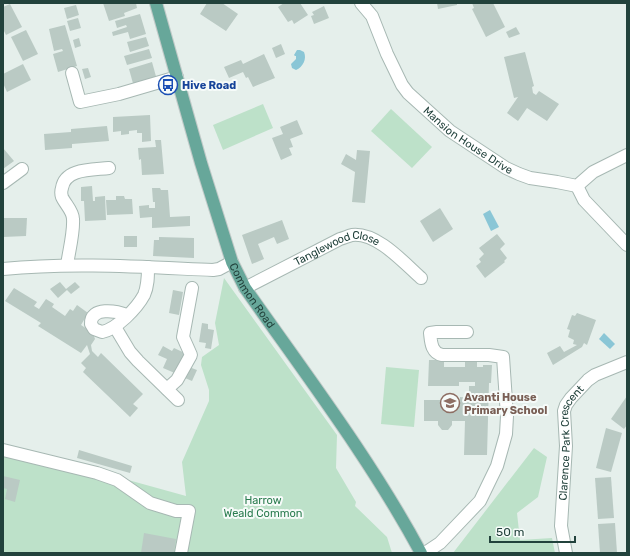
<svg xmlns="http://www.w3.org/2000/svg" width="630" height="556" font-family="Rubik,sans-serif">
<rect width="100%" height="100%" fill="#e5efeb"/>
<!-- green -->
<g fill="#bde1c9">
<path d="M263,104L273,128L223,150L213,125Z"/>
<path d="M391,109L432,147L412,168L371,131Z"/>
<path d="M224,278L337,435L336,468L356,502L355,506L387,537L392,553H3V452L74,465L186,496L182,462L209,401V390L201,365L202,357L219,345L215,323Z"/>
<path d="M386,367L419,370L414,427L381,424Z"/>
<path d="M534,448L547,457L538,497L517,513L520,540L552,538L555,553H453Z"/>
</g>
<!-- water -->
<g fill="#8ac6d6">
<path d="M297,50H300L304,52C307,59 303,67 296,70L292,68L291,64L296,59V56H295L294,55Z"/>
<path d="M490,210L499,227L491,231L483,214Z"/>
<path d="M604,333L615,344L610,349L599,339Z"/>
</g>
<!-- building -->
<g fill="#bacac4">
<path d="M103,3H136L137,8L124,13L125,16L109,21Z"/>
<path d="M207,3L214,4L215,3H222L238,14L226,31L200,14Z"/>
<path d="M284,3H300L308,15L294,24L292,20L288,22L278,7Z"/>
<path d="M437,3H457V5L438,9Z"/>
<path d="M472,3H493L505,27L486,37L472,9L474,8Z"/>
<path d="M10,4L22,27L6,35L3,29V7Z"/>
<path d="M76,5L79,15L67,19L64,8Z"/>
<path d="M324,6L329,18L314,24L311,16L314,15L312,12Z"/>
<path d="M140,14L146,34L130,39L128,32L113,36L112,32L127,27L126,25L117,28L115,21Z"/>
<path d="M78,18L81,28L70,31L67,21Z"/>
<path d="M65,25L77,66L58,72L53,54L63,51L62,49L54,51L49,29Z"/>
<path d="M516,27L520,34L509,38L506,32Z"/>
<path d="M26,30L38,54L23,61L11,37Z"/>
<path d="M146,37L149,46L130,52L127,42Z"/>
<path d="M79,38L81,46L75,48L73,40Z"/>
<path d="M281,44L285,54L276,58L272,48Z"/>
<path d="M149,49L152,58L127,65L124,56Z"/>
<path d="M525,52L534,86L532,87L533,93L536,95L539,91L559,104L547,121L527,108L518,121L507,113L518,97L514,98L504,57Z"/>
<path d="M264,54L275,78L253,87L248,77L246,78L243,72L229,78L224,67L241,60L243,64Z"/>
<path d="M152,62L157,80L134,87L129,69Z"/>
<path d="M23,64L31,80L7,92L3,83V74Z"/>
<path d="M88,68L91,77L85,79L82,69Z"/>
<path d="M150,115L151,141L142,142V133H137V130L129,131V134L121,135V131L113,132V117Z"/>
<path d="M297,120L303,134L290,139L293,147L289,148L292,155L281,160L272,138L283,134L280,127Z"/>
<path d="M107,126L109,141L72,144V148L45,150L44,134L71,132V129Z"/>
<path d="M155,140H161L164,174L142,175L141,159L139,160L138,148L156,147Z"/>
<path d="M3,148L14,161L3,169Z"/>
<path d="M357,150L370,151L365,203L352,202L355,172L341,164L346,154L356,160Z"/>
<path d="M92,186L93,201H95V197L105,196L106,220L85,221L84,201H81V187Z"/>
<path d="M152,188H160L161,190H168L170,217L190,216V226L152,228V217L140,218L139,206L149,205V208H155V202H153Z"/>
<path d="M116,196H124L125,199H132L133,214L107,215L106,200H116Z"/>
<path d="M440,208L453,229L433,242L420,221Z"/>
<path d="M3,218H27L26,236L3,237Z"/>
<path d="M282,220L289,239L277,244L274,237L258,244L264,259L252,264L242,235Z"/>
<path d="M497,234L505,244L500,249L507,258L504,261L505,262L485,278L476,266L481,262L479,259L484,254L479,248Z"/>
<rect x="124" y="236" width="13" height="11"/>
<path d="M159,237L194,238V258L153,256L154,240H159Z"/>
<path d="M60,282L66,289L75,282L80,287L71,294L67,290L58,298L50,289Z"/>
<path d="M14,288L37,302L34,306L39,309L46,299L54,304L52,307L65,316L70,309L73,311L77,305L88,313L81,325L93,333L95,339L91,345L92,351L98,357L101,353L143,394L133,404L138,408L130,417L83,372L86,368L81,363L90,354L87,345L81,353L38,326L41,323L5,301Z"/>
<path d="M173,290L183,292L179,315L169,313Z"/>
<path d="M577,313L596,320L587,345L584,343L582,347L553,365L547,353L560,346L564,352L577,345L573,344L574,340L568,337L570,330L567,329L572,315L575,316Z"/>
<path d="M202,323L208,324V329L214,330L211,349L205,348L206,343L199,342Z"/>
<path d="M163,346L172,351L174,348L189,355L177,374L163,368L167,359L158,355Z"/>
<path d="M429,360H444V367H465V361L477,362V367H483V365H492L491,383H489L487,455H464L465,421H452V425L448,430H442L438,425V421H424V400H460V397L469,398V386H475V382H459V386H428Z"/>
<path d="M189,367L197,370L192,381L185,378Z"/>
<path d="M627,396V425L624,429L611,419Z"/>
<path d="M606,428L622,433L611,472L596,468Z"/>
<path d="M79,450L132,466L130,473L77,458Z"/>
<path d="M3,476L20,480L15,502L5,499L7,489L3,488Z"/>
<path d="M611,477L614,518L598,519L595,478Z"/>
<path d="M615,523L617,553H600L598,524Z"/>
<path d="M144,533L176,539L174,553H141Z"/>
</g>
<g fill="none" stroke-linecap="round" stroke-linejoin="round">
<!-- minor casing -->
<g stroke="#a7b8b3" stroke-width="14">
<g id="minor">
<path id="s1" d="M361,3L372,16L387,54L402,85L408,93L450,131L506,168L519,174L530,178L557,182L577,186L593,172L627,155"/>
<path d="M72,73L80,102L119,94L177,77"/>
<path d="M3,183L22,169"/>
<path d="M577,186L584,200L627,245"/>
<path d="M67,265C69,251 74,232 73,219C73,211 65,204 62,197C61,194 61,191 62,188C65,168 93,170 109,168"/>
<path d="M3,269C73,262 143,267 213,270L219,269L232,262"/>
<path id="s2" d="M245,288L340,239C344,238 348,236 352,235C377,232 404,263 421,278"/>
<path d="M127,315C117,311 90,306 91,324L94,329L102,332C117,329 137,308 144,295C148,286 148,277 148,267"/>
<path d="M115,327L130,352L138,361L178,400"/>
<path d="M167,389L177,380L191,355L183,337L192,288"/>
<path d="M3,450L97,473L117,480L150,503L176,511H189L181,553"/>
<path d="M425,553L440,543L480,501L497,466L506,434L507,416L503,357L489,355H442C431,353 431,341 430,333L437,332H467"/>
<path id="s3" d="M566,553L561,526L566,446L564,411L566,405L571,398L588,380L595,375L627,362"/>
</g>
</g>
<!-- major casing -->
<g stroke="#c1cac8" stroke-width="14">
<g id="major">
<path id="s4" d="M156,3L201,163L232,262L245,288C306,375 371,460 421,553"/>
</g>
</g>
<!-- minor -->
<use href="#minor" stroke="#fff" stroke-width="12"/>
<!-- major -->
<use href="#major" stroke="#67a79a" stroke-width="12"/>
</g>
<!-- icons -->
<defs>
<g id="bus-ring" transform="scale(1)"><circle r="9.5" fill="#f6fbf9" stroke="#1a4fb4" stroke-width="1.5"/><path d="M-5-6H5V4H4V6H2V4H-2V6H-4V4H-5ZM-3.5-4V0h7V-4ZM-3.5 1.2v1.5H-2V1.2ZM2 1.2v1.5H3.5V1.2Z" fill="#1a4fb4"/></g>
<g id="school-ring" transform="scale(1)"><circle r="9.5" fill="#f6fbf9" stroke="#8d6e63" stroke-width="1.5"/><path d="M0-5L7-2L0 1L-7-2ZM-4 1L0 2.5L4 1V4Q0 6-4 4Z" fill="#8d6e63"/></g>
</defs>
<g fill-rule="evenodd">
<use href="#bus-ring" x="168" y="85"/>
<use href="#school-ring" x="450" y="403"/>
</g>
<g text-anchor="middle" stroke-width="4" stroke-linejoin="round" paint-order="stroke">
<!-- transit labels -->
<g font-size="11" font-weight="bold" fill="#164399" stroke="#f6fbf9" text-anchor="start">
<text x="182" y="89">Hive Road</text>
</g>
<!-- street labels -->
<g font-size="11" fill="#22423c" stroke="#f6fbf9">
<text dy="4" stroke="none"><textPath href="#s1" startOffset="179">Mansion House Drive</textPath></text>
<text dy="4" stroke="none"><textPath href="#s2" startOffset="102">Tanglewood Close</textPath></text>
<text dy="4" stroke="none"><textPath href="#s4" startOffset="309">Common Road</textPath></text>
<text dy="4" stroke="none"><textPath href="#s3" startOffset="113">Clarence Park Crescent</textPath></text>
</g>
<!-- education labels -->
<g font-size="11" font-weight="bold" fill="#785e54" stroke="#f6fbf9" text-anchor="start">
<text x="464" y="401">Avanti House<tspan x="464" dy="13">Primary School</tspan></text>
</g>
<!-- park labels -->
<g font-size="11" fill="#2a7c4f" stroke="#f6fbf9">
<text x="263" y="504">Harrow<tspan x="263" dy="13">Weald Common</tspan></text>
</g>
</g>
<!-- border -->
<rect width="630" height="556" fill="none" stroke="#22423c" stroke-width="8"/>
<!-- scale -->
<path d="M490 536v6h85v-6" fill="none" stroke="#22423c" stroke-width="2"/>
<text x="496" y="536" font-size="12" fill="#22423c" stroke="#f6fbf9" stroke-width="3" paint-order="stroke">50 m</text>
</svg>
